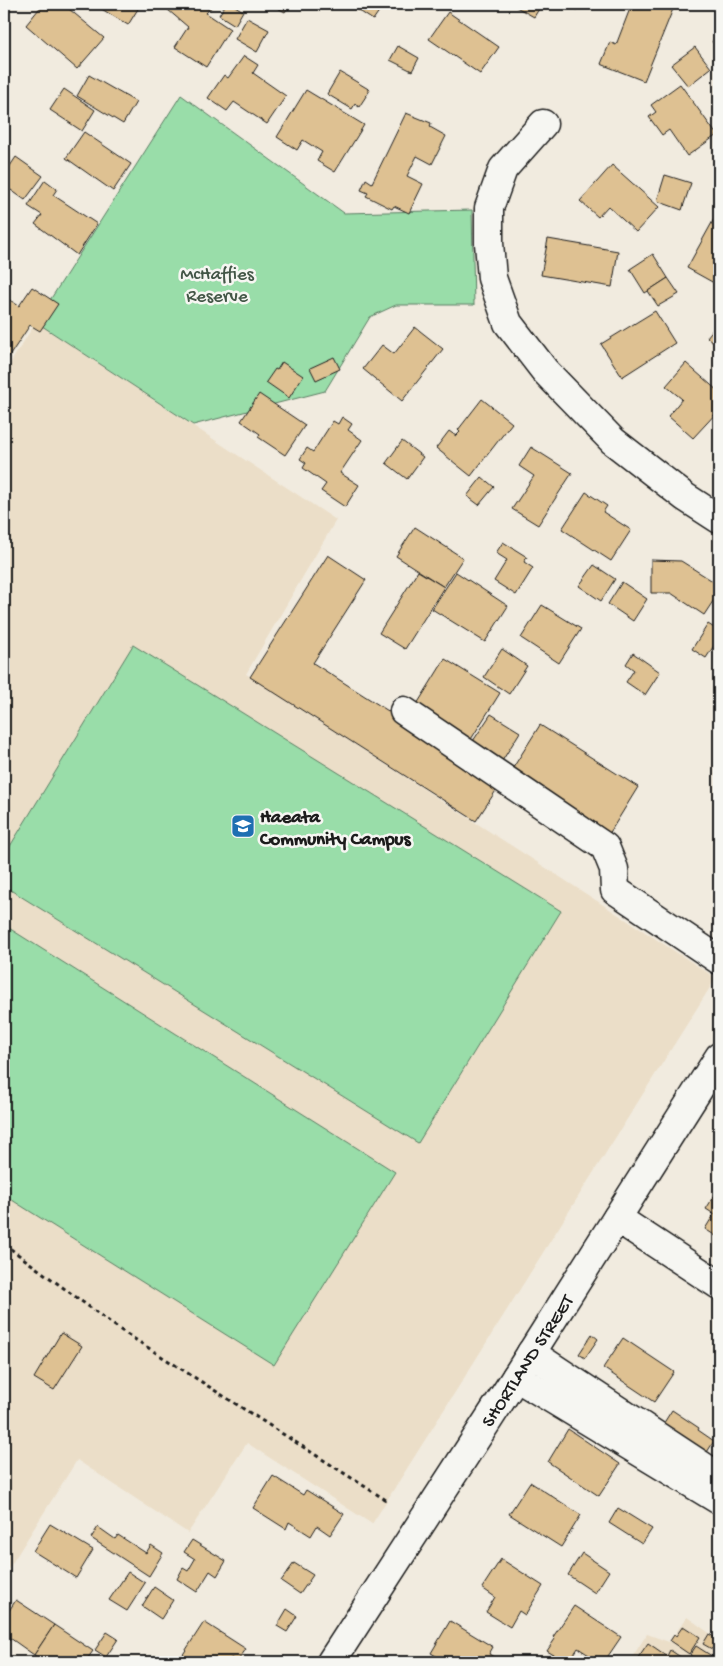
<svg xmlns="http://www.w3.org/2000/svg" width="723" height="1666" font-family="'Gochi Hand',sans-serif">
<rect width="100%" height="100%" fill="#f1ebdf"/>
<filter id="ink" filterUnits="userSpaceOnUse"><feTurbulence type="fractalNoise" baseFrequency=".02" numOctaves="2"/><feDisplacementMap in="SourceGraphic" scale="10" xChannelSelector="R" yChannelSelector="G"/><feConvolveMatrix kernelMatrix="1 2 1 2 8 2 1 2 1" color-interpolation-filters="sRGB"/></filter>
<g filter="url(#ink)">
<!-- built -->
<g fill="#ebdec8">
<path d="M36,322L336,520L246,674L716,978L372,1524L247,1443L188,1533L77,1460L4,1576V373Z"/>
<path d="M687,1617L719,1640V1662H629L647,1634L669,1642Z"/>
</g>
<!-- green -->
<g fill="#99dda9" stroke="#5a7c62">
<path d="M181,95L344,213L472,210L474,305H396L370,317L325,391L193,425L36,322Z"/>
<path d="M133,645L561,911L418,1143L4,886V856Z"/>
<path d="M4,925L395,1172L274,1365L4,1195Z"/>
</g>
<!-- building -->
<g fill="#dec192" stroke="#1c1c1c">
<path d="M43,4H63L104,38L77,69L26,25Z"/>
<path d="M93,4H104L100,8Z"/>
<path d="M104,4H141L128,25L100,8Z"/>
<path d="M161,4H214L206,13L230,29L206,67L175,47L188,27Z"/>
<path d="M226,4H232L243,11L235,25L219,15Z"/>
<path d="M270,4H290L285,12Z"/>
<path d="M356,4H384L373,20L355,8L357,5Z"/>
<path d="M511,4H542L534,17Z"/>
<path d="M568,4H581L577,10Z"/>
<path d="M626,4H675L644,81L601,64L610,42L616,45L631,6Z"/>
<path d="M448,12L499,47L480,74L429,39Z"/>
<path d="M247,18L269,30L257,52L235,39Z"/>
<path d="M719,31V47L712,42Z"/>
<path d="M398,46L419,58L412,71L390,60Z"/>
<path d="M695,47L711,68L688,86L671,65Z"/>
<path d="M244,56L258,65L253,73L286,96L267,124L234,102L227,111L208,98L224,75L228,78Z"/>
<path d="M340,72L370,90L359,107L355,104L352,109L327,94Z"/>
<path d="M89,75L136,102L123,124L77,96Z"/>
<path d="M680,84L717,135L687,156L669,130L662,135L649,117L656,112L651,105Z"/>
<path d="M64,89L95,110L82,131L50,110Z"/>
<path d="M306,90L364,125L335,172L317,161L322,152L303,140L297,150L277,137Z"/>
<path d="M406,113L431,123L430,127L446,136L432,164L417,156L407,176L423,184L409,213L394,206L392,209L366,196L368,193L361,190L366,179L372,183Z"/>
<path d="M84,132L131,164L113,191L66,158Z"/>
<path d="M16,157L43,176L25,200L8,188L4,194V167L8,169Z"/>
<path d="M612,165L659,207L636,232L608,206L598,217L580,201Z"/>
<path d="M665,175L691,183L682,210L657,201Z"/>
<path d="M45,180L57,189L53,195L97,224L77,255L35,224L42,215L28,206Z"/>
<path d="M714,219L719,222V273L714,283L687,268Z"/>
<path d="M548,239L618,251L612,287L541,275Z"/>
<path d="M653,254L668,278L645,293L630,269Z"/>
<path d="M668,278L679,294L658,306L648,291Z"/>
<path d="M32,287L58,304L40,331L30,325L8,358L4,355V299L5,297L19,306Z"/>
<path d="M655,311L675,343L622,377L601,344Z"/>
<path d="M718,323L719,324V347L707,337Z"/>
<path d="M415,327L443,349L402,401L363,369L382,345L394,354Z"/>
<path d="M334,357L340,369L316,380L310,368Z"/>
<path d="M282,362L303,376L289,398L266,382L275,369L277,370Z"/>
<path d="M686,363L719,392V410L693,438L668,416L682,399L666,386Z"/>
<path d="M259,394L305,425L285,455L258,437L260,434L241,421Z"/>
<path d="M482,399L512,423L471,476L436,448L449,431L456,436L460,432L458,430Z"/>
<path d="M342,417L352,424L348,430L362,440L340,473L359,485L345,507L321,491L326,484L303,468L306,463L300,459L307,448L313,452L333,421L338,424Z"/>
<path d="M402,441L423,457L407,479L386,463Z"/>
<path d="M531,447L572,473L538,525L512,509L534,476L519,466Z"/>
<path d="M482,477L494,487L479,505L467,496Z"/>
<path d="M586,492L607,506L603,512L631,530L611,561L562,529Z"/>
<path d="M415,527L463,558L444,587L396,556Z"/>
<path d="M503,542L527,557L524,562L533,568L516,595L494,581L507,560L496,553Z"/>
<path d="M328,555L366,580L313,663L501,783L476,821L250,677Z"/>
<path d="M651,560L681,561L719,585V592L704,615L671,593H651Z"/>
<path d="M594,565L615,579L601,601L579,586Z"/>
<path d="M418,571L444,587L405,649L379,633Z"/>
<path d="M456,572L508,606L485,642L432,609Z"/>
<path d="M622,582L647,599L633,621L608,604Z"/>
<path d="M542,605L581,629L559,663L521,638Z"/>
<path d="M708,624L719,631V638L706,658L692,649Z"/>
<path d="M502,649L527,666L509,694L484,677Z"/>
<path d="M633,653L660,672L645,695L626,682L634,670L626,664Z"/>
<path d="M445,659L500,693L468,744L414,709Z"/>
<path d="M491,714L520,732L499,766L469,747Z"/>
<path d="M540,725L638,787L609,834L511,771Z"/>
<path d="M719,1188V1238L705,1229L714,1214L706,1209Z"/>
<path d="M61,1333L82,1346L54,1390L34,1378Z"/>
<path d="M592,1334L598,1339L585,1358L579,1354Z"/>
<path d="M623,1338L674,1372L654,1402L603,1368Z"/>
<path d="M672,1410L699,1428L698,1430L714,1441L704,1457L660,1429Z"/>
<path d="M568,1429L620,1464L599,1496L548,1462Z"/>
<path d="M273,1476L303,1495L306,1490L344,1514L330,1535L317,1526L311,1536L289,1522L286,1529L253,1508Z"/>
<path d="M530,1482L581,1515L561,1547L509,1514Z"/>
<path d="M618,1508L652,1529L642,1544L609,1523Z"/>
<path d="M50,1524L93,1550L76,1578L33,1551Z"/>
<path d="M98,1527L115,1539L118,1535L146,1553L151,1545L163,1553L149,1576L91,1538Z"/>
<path d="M192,1540L226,1561L217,1576L210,1571L197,1592L177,1579L183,1568L188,1571L195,1559L184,1552Z"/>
<path d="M582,1553L609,1571L595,1593L568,1575Z"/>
<path d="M501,1559L543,1586L525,1615L519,1611L510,1627L486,1612L495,1597L482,1588Z"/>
<path d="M294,1563L313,1575L300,1594L281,1581Z"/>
<path d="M128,1572L145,1583L127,1611L109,1600Z"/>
<path d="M154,1587L173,1600L161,1619L142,1606Z"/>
<path d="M16,1600L54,1625L34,1655L10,1638L6,1644L4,1642V1618Z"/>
<path d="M574,1606L621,1637L604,1662H600L578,1648L569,1662H566L547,1651L555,1639L553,1637Z"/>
<path d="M287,1609L297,1616L287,1632L277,1626Z"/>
<path d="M450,1621L493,1647L489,1654L500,1661L499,1662H446L431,1653Z"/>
<path d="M204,1622L246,1649L237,1662L231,1658L228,1662H185L187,1659L182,1656Z"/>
<path d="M54,1625L93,1651L85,1662H46L34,1655Z"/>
<path d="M683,1626L700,1637L689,1654L670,1641L674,1635L676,1636Z"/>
<path d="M107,1632L118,1639L106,1657L95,1650Z"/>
<path d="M709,1634L719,1640V1653L703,1644Z"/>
<path d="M648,1643L667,1656L670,1650L688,1662H635Z"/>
<path d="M696,1646L718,1660L716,1662H701L690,1655Z"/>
</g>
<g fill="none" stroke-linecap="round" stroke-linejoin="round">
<!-- minor casing -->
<g stroke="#1c1c1c" stroke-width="31">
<g id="minor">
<path d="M543,124L503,169L489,208V243L492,278L508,323L545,371L613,441L685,497L719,519"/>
<path d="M404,711L605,847L614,869L615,890L719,960"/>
<path d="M617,1218L719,1285"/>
<path d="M531,1353L719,1477"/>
<path d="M516,1377L719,1500"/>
<path d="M331,1662L516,1377L719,1057"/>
</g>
</g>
<!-- path -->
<path stroke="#1c1c1c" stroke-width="3" stroke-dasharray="4 4" stroke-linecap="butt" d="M4,1244L122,1331L389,1502"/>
<!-- minor -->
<use href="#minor" stroke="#f6f6f2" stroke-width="28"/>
</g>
</g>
<!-- icons -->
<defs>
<g id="school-square" transform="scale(1.25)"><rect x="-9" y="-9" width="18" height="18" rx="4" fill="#1f6fb2" stroke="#f6f6f2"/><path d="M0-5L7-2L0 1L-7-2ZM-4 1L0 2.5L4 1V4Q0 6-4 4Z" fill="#fff"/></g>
</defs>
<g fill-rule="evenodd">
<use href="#school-square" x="243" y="826"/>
</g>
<g text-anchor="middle" stroke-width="5" stroke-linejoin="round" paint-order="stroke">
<!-- park labels -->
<g font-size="19" fill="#425646" stroke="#f6f6f2">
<text x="217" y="279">McHaffies<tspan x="217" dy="22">Reserve</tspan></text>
</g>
<!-- poi labels -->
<g font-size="19" font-weight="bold" fill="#1c1c1c" stroke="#f6f6f2" text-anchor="start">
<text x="260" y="822">Haeata<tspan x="260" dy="22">Community Campus</tspan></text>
</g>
<!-- street labels -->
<g font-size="19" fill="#1c1c1c" stroke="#f6f6f2">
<text transform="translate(526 1360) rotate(-57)" y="7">SHORTLAND STREET</text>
</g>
</g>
<!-- margin -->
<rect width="723" height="1666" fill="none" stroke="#f6f6f2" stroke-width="20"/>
<rect x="10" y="10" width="703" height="1646" fill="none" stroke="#1c1c1c" stroke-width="2" filter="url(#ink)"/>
</svg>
